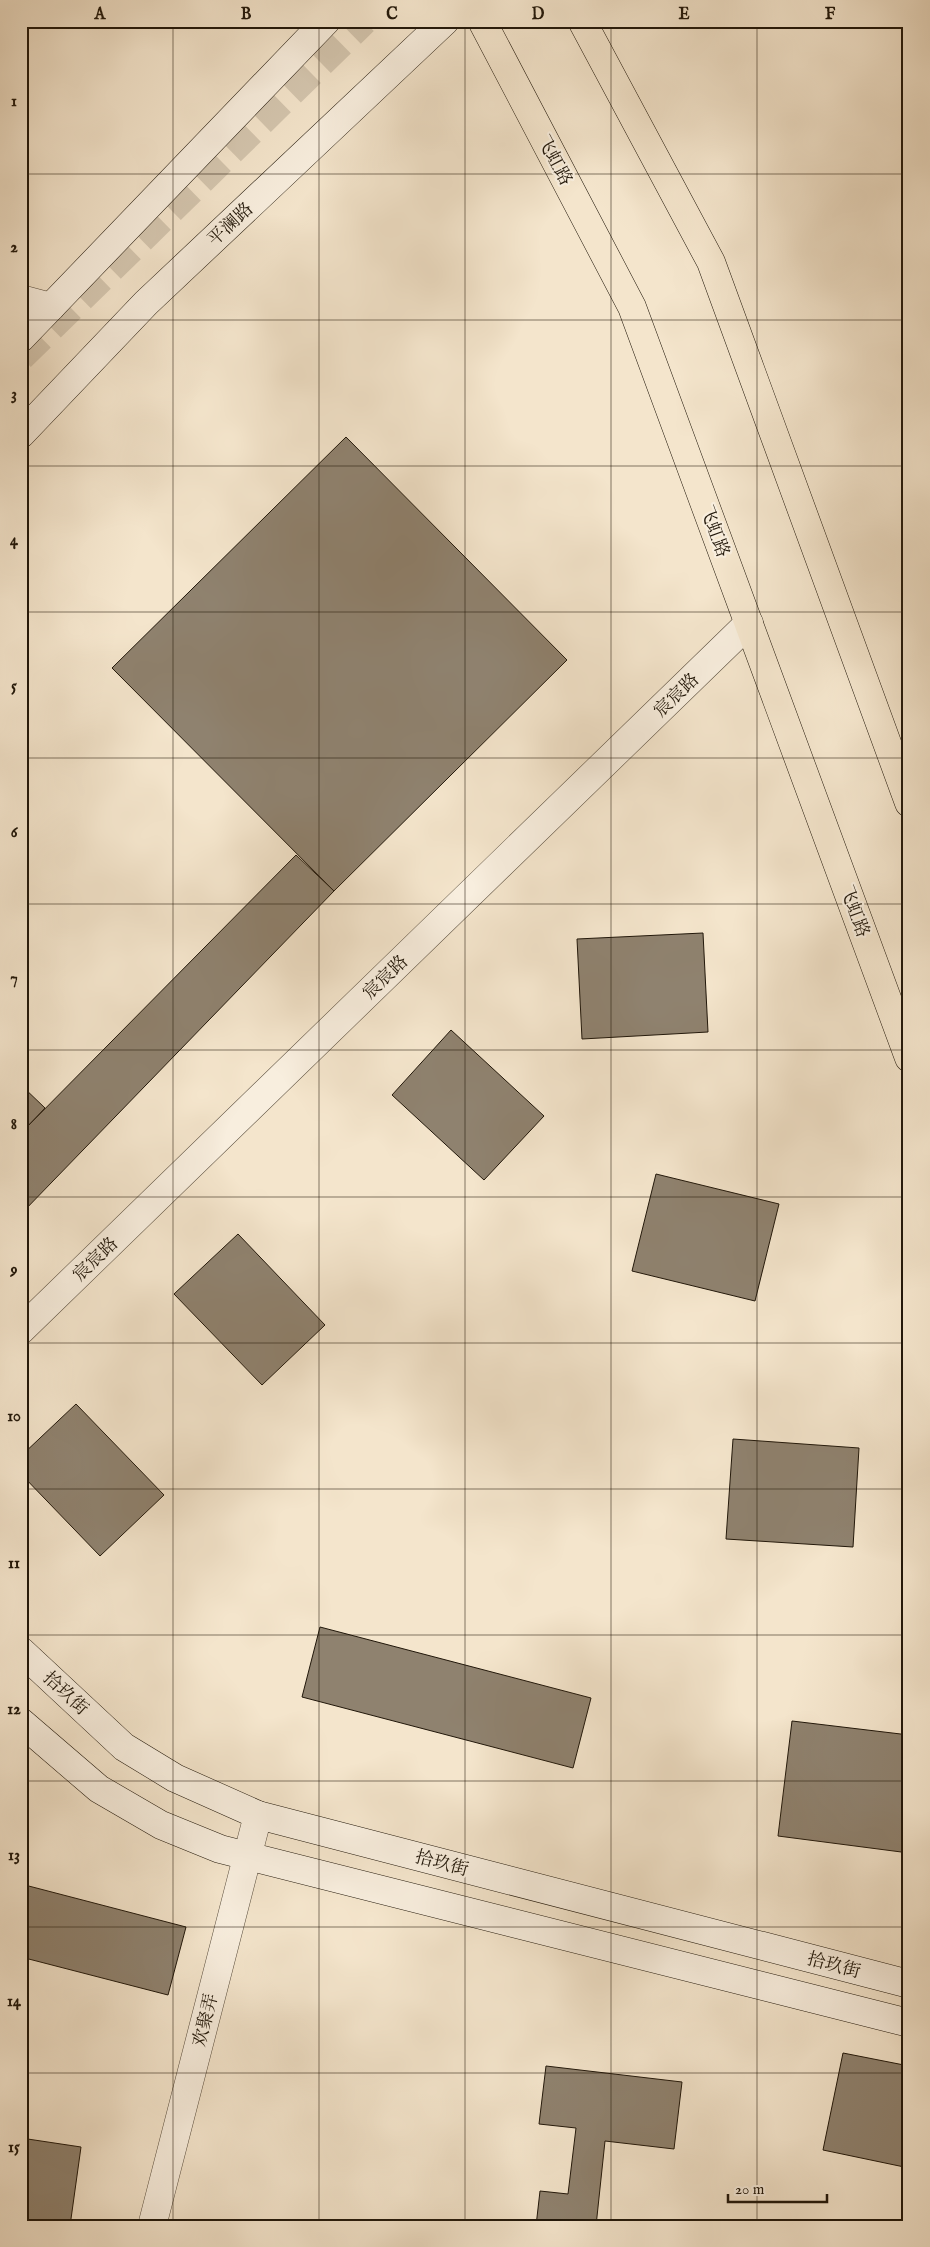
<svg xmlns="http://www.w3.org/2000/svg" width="930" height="2247" font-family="'IM FELL English','Noto Serif SC',serif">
<rect width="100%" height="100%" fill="#f4e5cc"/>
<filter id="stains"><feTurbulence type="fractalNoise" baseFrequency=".004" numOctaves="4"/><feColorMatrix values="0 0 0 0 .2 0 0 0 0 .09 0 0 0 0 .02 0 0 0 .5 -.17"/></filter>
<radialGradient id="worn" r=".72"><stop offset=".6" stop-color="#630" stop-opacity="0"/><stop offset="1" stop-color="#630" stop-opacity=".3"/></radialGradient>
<!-- building -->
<g fill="#8f826f" stroke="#21170a">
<path d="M346,437L567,660L334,891L112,668Z"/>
<path d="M296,855L334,891L21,1214V1133Z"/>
<path d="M703,933L708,1032L582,1039L577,939Z"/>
<path d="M451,1030L544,1116L484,1180L392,1095Z"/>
<path d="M21,1085L45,1108L21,1133Z"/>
<path d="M656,1174L779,1204L755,1301L632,1271Z"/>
<path d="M238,1234L325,1325L262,1385L174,1294Z"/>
<path d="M76,1404L164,1495L100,1556L21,1474V1456Z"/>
<path d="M733,1439L859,1448L853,1547L726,1539Z"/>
<path d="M320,1627L591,1698L573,1768L302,1697Z"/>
<path d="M792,1721L909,1735V1853L778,1836Z"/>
<path d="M21,1884L186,1927L168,1995L21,1957Z"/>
<path d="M843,2053L909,2066V2168L823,2150Z"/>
<path d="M546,2066L682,2082L674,2149L605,2141L596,2226H536L540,2191L568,2194L576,2128L539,2124Z"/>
<path d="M21,2138L81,2147L70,2226H21Z"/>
</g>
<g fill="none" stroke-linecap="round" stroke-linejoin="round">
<!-- primary-tunnel -->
<path stroke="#d4c6af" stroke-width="28" stroke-dasharray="28 14" stroke-linecap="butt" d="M21,357L364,21"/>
<!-- minor casing -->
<g stroke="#564a3a" stroke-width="29">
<g id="minor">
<path d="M21,299L51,307"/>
<path d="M152,2226L258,1815"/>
</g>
</g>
<!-- tertiary casing -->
<g stroke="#564a3a" stroke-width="29">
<path id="tertiary" d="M21,1330L749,623"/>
</g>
<!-- secondary casing -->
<g stroke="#21170a" stroke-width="29">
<g id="secondary">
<path d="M21,338L326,21"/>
<path d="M21,434L146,303L445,21"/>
<path d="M21,1651L124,1747L175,1778L258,1815L909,1984"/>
<path d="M21,1722L99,1789L161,1825L220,1849L909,2023"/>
</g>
</g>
<!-- primary casing -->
<g stroke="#21170a" stroke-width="29">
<g id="primary">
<path d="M482,21L632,307L909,1058"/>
<path d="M582,21L711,262L909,803"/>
</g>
</g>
<!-- minor -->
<use href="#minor" stroke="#f8eede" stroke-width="28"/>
<!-- tertiary -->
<use href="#tertiary" stroke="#f8eede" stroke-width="28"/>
<!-- secondary -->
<use href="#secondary" stroke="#f8eede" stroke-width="28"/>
<!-- primary -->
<use href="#primary" stroke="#f4e5cc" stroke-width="28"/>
</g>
<!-- grid -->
<path fill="none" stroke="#21170a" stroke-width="1" stroke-opacity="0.55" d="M173,21V2226M319,21V2226M465,21V2226M611,21V2226M757,21V2226M21,174H909M21,320H909M21,466H909M21,612H909M21,758H909M21,904H909M21,1050H909M21,1197H909M21,1343H909M21,1489H909M21,1635H909M21,1781H909M21,1927H909M21,2073H909"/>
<g text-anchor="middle" stroke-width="4.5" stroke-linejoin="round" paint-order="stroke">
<!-- street labels -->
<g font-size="18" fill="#21170a" stroke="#f8eede">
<text transform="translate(555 160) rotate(62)" y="6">飞虹路</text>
<text transform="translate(230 224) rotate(-43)" y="6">平澜路</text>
<text transform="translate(715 531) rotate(70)" y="6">飞虹路</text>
<text transform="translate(676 695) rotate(-44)" y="6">宸宸路</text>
<text transform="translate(855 911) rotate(70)" y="6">飞虹路</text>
<text transform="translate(385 977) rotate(-44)" y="6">宸宸路</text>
<text transform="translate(95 1259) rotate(-44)" y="6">宸宸路</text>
<text transform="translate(66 1693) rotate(43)" y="6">拾玖街</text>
<text transform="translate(442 1863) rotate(15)" y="6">拾玖街</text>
<text transform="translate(834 1965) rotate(15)" y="6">拾玖街</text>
<text transform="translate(205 2020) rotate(-76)" y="6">欢聚弄</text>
</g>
</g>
<!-- margin -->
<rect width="930" height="2247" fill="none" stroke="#f4e5cc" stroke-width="55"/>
<!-- scale -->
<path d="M728 2194v8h99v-8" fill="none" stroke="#21170a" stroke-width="2.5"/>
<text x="735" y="2194" font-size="15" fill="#21170a" stroke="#f8eede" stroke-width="4" paint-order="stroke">20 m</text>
<rect x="28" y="28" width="874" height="2192" fill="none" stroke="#21170a" stroke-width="2"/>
<g font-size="16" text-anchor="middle" font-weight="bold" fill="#21170a">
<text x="100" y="19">A</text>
<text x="246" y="19">B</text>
<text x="392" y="19">C</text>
<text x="538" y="19">D</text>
<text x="684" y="19">E</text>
<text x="830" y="19">F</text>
<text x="14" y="106">1</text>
<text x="14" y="252">2</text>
<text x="14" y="399">3</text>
<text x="14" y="545">4</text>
<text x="14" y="691">5</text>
<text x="14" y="837">6</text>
<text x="14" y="983">7</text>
<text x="14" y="1129">8</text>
<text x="14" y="1275">9</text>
<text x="14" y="1421">10</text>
<text x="14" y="1568">11</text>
<text x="14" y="1714">12</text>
<text x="14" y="1860">13</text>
<text x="14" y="2006">14</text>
<text x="14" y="2152">15</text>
</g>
<rect width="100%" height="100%" filter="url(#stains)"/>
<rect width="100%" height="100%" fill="url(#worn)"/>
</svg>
